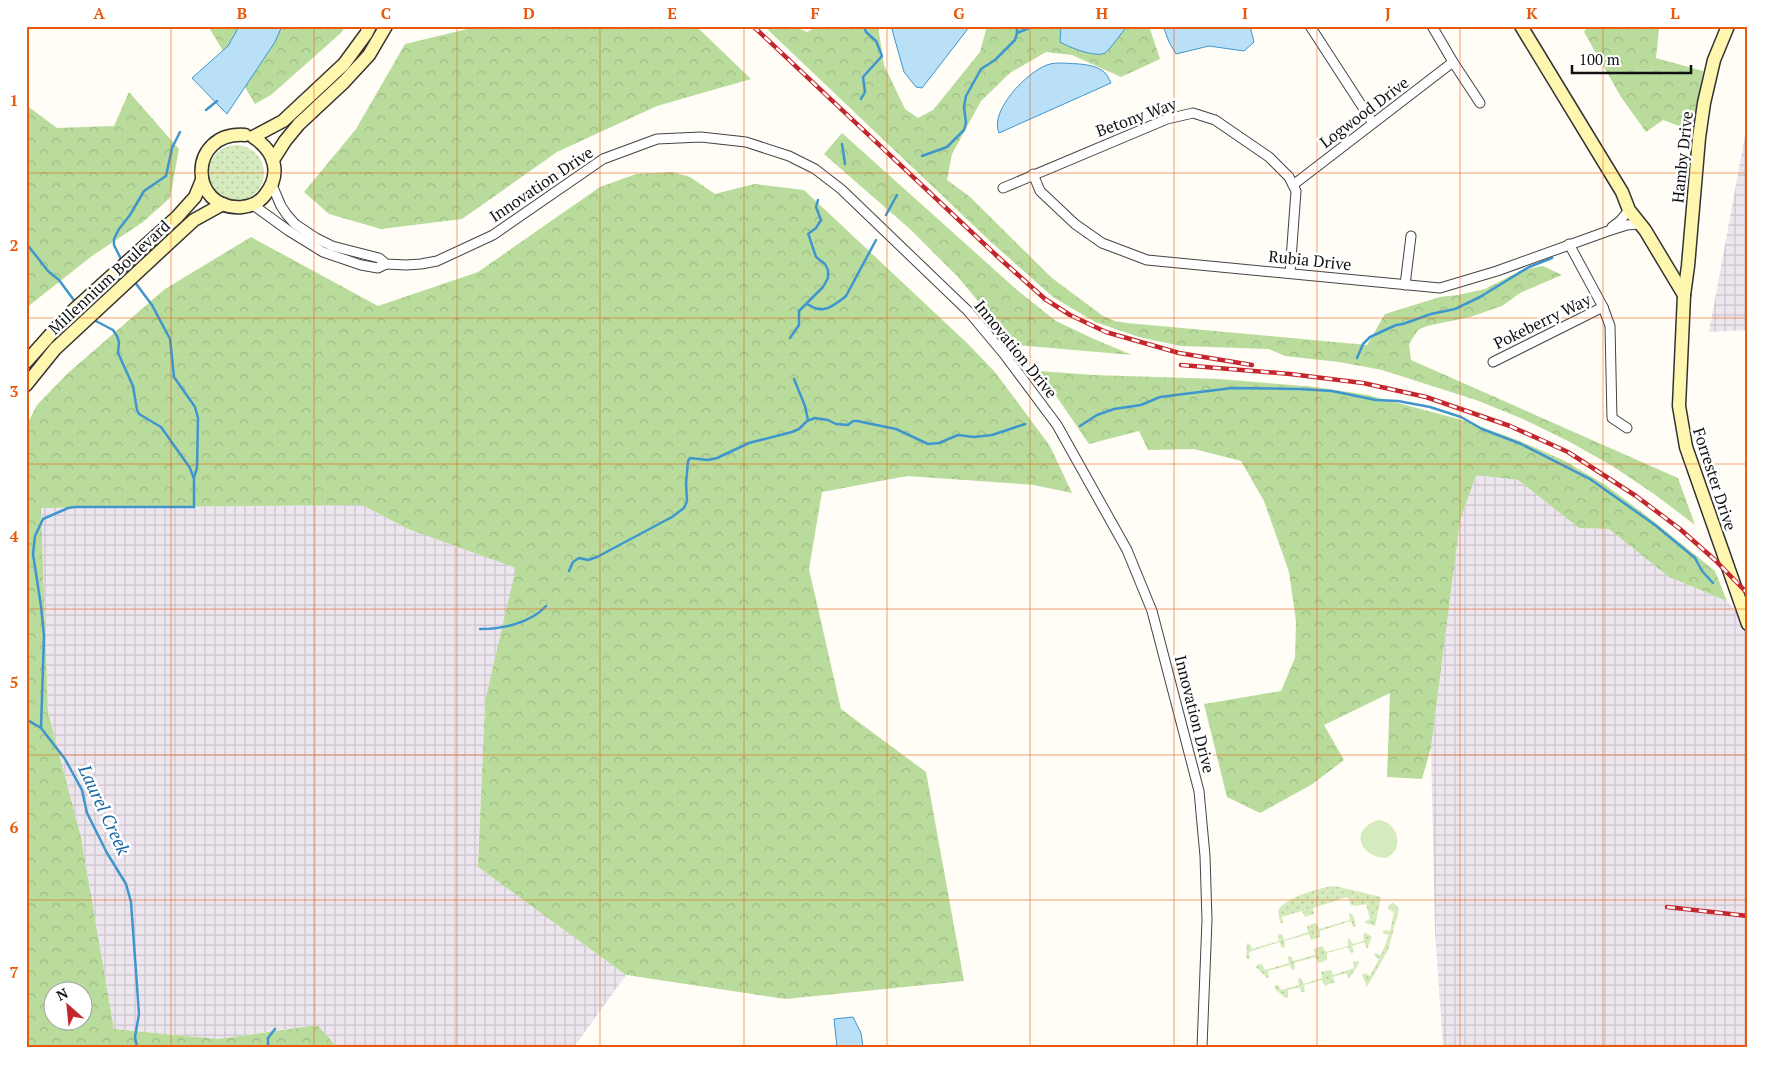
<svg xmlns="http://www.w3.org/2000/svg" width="1774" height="1073" font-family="'PT Serif',serif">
<defs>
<pattern id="industrial-grid" width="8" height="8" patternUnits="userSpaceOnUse" patternTransform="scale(1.25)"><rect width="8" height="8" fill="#eee6ef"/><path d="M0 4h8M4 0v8" fill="none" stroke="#cbc4cc"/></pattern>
<pattern id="forest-crowns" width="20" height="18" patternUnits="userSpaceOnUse" patternTransform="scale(1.25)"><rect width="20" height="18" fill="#b9dc9c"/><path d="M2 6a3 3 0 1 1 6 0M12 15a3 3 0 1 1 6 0" fill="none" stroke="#9ebc85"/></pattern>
<pattern id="garden-dots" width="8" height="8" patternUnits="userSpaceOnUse" patternTransform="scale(1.25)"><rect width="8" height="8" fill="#d5ebbd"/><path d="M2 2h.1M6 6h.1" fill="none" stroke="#b6c8a1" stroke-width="1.8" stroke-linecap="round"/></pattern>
</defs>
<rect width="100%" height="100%" fill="#fffdf5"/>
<!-- industrial -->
<g fill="url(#industrial-grid)">
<path d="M1748,119V330L1709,332Z"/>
<path d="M1476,475L1518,480L1579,528L1609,529L1669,577L1727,601L1748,625V1047H1443L1435,931L1431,748L1460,521Z"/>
<path d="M362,505L408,529L517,568L485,701L478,867L626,975L574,1047H337L316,1025L218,1039L114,1029L81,837L48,712L41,508Z"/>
</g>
<!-- grass -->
<path fill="#d5ebbd" d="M1378,820C1398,821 1406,851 1385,858C1358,856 1350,829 1378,820Z"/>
<!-- forest -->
<g fill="url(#forest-crowns)" fill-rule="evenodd">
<path d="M208,26H345L342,32L271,95L255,104Z"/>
<path d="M480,26H696L751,79L657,106L557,152L462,219L381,229L329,214L304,192L356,129L405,44Z"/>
<path d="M768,26H793L807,32L814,28L813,26H878L884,65L905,109L918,118L933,110L980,52L987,26H1061L1060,42L1117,37L1127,26H1149L1160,59L1121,77L1072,55L1046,52L1010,73L981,101L952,154L947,180L969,196L1052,278L1103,316L1115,321L1127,323L1367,345L1385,314L1440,297L1458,295L1485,289L1522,270L1543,266L1562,275L1520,293L1502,306L1470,317L1427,326L1418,330L1409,344L1411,360L1678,478L1695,525L1654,494L1614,467L1570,442L1523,419L1476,400L1382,370L1339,362L1285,356L1269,349L1181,346L1139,337L1095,322L1053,297L992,243L766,28Z"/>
<path d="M1588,26H1655L1659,29L1656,58L1703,71L1693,131L1663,120L1646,132L1621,97L1584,32Z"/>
<path d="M129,92L179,149L170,198L143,222L92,256L26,308V105L57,128L114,126Z"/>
<path d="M842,133L1017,290L1056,321L1094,339L1132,355L1015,345L957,276L911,230L824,154Z"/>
<path d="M673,172L690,177L715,194L754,184L804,190L967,343L995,372L1050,446L1072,493L1034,485L907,476L822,492L809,569L841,709L926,772L964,981L785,999L626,975L478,867L485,701L516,568L408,529L362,505L41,508L48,712L81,837L114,1029L218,1039L317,1025L337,1047H26V426L37,405L68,373L165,289L251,237L378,306L478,272L600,187L636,174ZM52,990H82V1020H52Z"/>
<path d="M1039,371L1094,375L1220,379L1315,387L1368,395L1462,420L1520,441L1563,460L1604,484L1647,516L1715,571L1727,601L1669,577L1609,529L1579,528L1518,480L1476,475L1460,521L1431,748L1422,779L1387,777L1390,693L1324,725L1344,760L1311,785L1260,813L1227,797L1204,704L1281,691L1295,658L1296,621L1289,572L1264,501L1241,461L1194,449L1148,450L1139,431L1089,444Z"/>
</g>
<!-- garden -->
<g fill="url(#garden-dots)">
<circle cx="236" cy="173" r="28"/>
<path d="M1335,886L1381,897L1375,926L1365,923L1366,921L1370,919L1366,904L1357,906L1351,905L1348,897L1313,908L1314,914L1305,917L1302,911L1282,917L1283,923H1280L1278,911C1283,898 1321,887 1335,886Z"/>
<path d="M1393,903L1397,906L1399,910L1388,950L1367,987L1362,975L1365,973L1370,976L1379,959L1375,956V953L1381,955L1389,935L1384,934L1383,932L1385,930L1390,931L1394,912L1388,909L1389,905Z"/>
<path d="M1349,913L1353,915L1356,925L1355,927H1353L1351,921L1320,931V937L1311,940L1309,934L1284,941L1285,946L1284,948L1281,947L1280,942L1249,952L1250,958L1248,959L1246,957L1247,943L1250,944L1252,949L1279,941L1278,936L1279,934H1282L1284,940L1308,932L1307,926L1316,923L1319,929L1350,920Z"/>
<path d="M1366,933L1372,937L1367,949L1364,942L1352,946L1354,951L1352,953L1350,952L1348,947L1327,953V960L1319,963L1315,957L1294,963L1295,968L1294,970L1291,969L1290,965L1268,971L1269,977L1267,978L1256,967L1257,965L1262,964L1265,970L1289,963L1288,958L1289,956L1292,957L1293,961L1315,955L1314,949L1322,946L1326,952L1348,946V938L1350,939L1352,944L1364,941L1363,934Z"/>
<path d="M1358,961L1359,963L1349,979L1346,973L1333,977L1335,982L1325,986L1322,980L1304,985L1305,992H1301L1300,987L1288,990V997L1285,998L1274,988L1275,985H1278L1281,990L1299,985L1298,980L1299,978L1302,979L1303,984L1322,978L1321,972L1331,970L1333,975L1354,968L1353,962Z"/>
</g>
<!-- water -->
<g fill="#b9e0f7" stroke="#3f96cf">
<path d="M241,26H282L275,42L227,114L192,78L228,46L237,30Z"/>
<path d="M891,26H966L967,30L922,88L916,87L904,72Z"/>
<path d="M1061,26H1127C1123,31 1108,52 1105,53C1095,58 1069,47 1060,42Z"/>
<path d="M1163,26H1250L1254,42L1244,51L1209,46L1176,54L1169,42Z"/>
<path d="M1062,63C1075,64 1094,63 1104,72C1107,74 1109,79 1111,83L999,133C989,111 1027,72 1047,65C1052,63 1057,63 1062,63Z"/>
<path d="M853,1017L861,1033L863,1047H837L834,1019Z"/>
</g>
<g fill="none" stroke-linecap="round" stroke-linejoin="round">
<!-- stream -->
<g stroke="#3f96cf" stroke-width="2.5">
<path d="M1017,33L1034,26"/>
<path d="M861,99L865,92L863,77L882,56L876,41L866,32L864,26"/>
<path d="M206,110L217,101"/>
<path d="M842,144L845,164"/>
<path d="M922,156L947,147L964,130L966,123L964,107L966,96L981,69L995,60L1015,40L1017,33V26"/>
<path d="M886,215L897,195"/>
<path d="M26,243L48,271L59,280L76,303"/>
<path d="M122,261L114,245V239L119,229L130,215L144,191L166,176L172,148L180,132"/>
<path d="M134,281L152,305L170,339L174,377L195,407L198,418L197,468L194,477"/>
<path d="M807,304C811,306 815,309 819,309C827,311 840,301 846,296L876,240"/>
<path d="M790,338L799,325V311L823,287L828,278V270L825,264L816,257L809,236L808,234L816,228L821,220L816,207L818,200"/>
<path d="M1357,358L1363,344L1370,337L1396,325L1403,324L1431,314L1455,309L1480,297L1529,267L1552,258"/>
<path d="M794,379L805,406L808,420"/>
<path d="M1080,426L1097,415L1114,409L1141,405L1160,397L1232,388L1299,389L1332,391L1376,400L1398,401L1430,407L1461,417L1482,429L1521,444L1590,479L1655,525L1695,558L1702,571L1713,583"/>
<path d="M569,571L573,562L579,558L588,560L597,557L672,517L684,508L687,501L686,484L688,461L690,458L708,460L717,458L749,443L792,432L799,429L807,421L815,418L828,420L836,424L848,425L853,421H857L896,429L928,444L939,443L958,435L974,437L992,435L1025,424"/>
<path d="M480,629C502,629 531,623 546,606"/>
<path d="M26,719L41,728L65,759L82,790L87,813L107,853L126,884L131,902L139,1014L135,1037L137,1047"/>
<path d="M41,728L44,636L41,606L33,554L35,536L43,519L68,508L75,507H194V479L190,468L161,427L139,414L137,410L133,386L118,353L119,342L117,336L113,330L92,319"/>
<path d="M268,1047V1038L275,1029"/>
</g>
<!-- street casing -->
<g stroke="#444" stroke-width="11">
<g id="street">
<path d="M1310,26L1373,123"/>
<path d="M1432,26L1453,62L1480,103"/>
<path d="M1033,174L1040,191L1075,224L1102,243L1147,260L1440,288L1497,271L1608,231L1627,225L1639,224"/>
<path d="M272,185L281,206L287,215L295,224L316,238L332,246L379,258L386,264L406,265L421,264L437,261L493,235L603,159L657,139L701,137L746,142L789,156L815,169L841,189L968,311L1004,354L1057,425L1127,550L1152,611L1199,791L1205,856L1207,920L1202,1047"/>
<path d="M1293,185L1453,62"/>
<path d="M1003,188L1167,119L1193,113L1215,120L1269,157L1289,177L1296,191L1290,273"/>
<path d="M253,205L289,231L323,252L361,265L378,268L386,264"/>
<path d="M1612,227L1620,221L1629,210"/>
<path d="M1569,244L1603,307L1610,326L1612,418L1627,428"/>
<path d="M1405,285L1411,236"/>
<path d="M1493,362L1603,307"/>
</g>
</g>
<!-- secondary casing -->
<g stroke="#333" stroke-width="15">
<g id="secondary">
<path d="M1521,26L1622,192L1629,210L1645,230L1684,295"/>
<path d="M1728,26L1714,60L1704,103L1699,138L1688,266L1684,295L1679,406L1686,447L1748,624"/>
<path d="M245,135C187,131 188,211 242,207C252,206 259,203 265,195C282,174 275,151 253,137L283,121L344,64L366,34L370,26"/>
<path d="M273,160L285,141L299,124L344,82L369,55L386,26"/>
<path d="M26,362L67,316L177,217L195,197L202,180"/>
<path d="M26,385L55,349L182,231L194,220L223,204"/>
</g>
</g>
<!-- street -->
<use href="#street" stroke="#fff" stroke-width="9"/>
<!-- secondary -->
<use href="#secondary" stroke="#fff6b0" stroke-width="12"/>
<!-- rail casing -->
<g stroke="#c4262e" stroke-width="4.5">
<g id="rail">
<path d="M753,26L998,257L1045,299L1070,315L1106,332L1179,353L1252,365"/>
<path d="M1181,365L1290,374L1363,383L1426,397L1510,426L1568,452L1636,496L1680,529L1715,560L1748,594"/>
<path d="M1667,907L1748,916"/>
</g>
</g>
<!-- rail -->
<use href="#rail" stroke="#fff" stroke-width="2.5" stroke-dasharray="8" stroke-linecap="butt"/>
</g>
<!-- grid -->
<path fill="none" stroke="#e8590c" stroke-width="1" stroke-opacity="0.55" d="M171,26V1047M314,26V1047M457,26V1047M600,26V1047M744,26V1047M887,26V1047M1030,26V1047M1174,26V1047M1317,26V1047M1460,26V1047M1603,26V1047M26,173H1748M26,318H1748M26,464H1748M26,609H1748M26,755H1748M26,900H1748"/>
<g text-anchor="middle" stroke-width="5" stroke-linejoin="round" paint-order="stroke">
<!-- street labels -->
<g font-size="16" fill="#111" stroke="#fff">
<text transform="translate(1364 112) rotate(-37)" y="6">Logwood Drive</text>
<text transform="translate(1136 117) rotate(-20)" y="6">Betony Way</text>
<text transform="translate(1682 157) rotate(-84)" y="6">Hamby Drive</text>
<text transform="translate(541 184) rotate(-34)" y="6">Innovation Drive</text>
<text transform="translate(1310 260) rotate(6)" y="6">Rubia Drive</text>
<text transform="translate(109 277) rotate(-43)" y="6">Millennium Boulevard</text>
<text transform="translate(1542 321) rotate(-26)" y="6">Pokeberry Way</text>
<text transform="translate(1016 349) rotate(51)" y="6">Innovation Drive</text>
<text transform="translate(1715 479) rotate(72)" y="6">Forrester Drive</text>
<text transform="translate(1195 714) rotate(76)" y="6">Innovation Drive</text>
</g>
<!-- water labels -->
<g font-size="18" font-style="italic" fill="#1768a6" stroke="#fff">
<text transform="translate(104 810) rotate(65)" y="6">Laurel Creek</text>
</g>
</g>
<!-- border -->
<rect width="1774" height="1073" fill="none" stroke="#ffffff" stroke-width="55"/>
<!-- north arrow -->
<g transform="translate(68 1006) rotate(333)"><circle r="24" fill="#ffffff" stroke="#a0a0a0"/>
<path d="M0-4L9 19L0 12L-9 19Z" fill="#c4262e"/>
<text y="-8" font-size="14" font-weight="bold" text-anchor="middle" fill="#111111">N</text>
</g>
<!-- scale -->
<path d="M1572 65v8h119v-8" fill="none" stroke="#111111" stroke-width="2.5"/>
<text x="1579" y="65" font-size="15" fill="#111111" stroke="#ffffff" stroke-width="4" paint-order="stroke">100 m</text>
<rect x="28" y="28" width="1718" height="1018" fill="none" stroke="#e8590c" stroke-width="2"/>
<g font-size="16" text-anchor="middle" font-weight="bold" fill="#e8590c">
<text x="99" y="19">A</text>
<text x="242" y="19">B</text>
<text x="386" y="19">C</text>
<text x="529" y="19">D</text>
<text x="672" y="19">E</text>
<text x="815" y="19">F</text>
<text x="959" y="19">G</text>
<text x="1102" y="19">H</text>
<text x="1245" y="19">I</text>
<text x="1388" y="19">J</text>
<text x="1532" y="19">K</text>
<text x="1675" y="19">L</text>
<text x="14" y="106">1</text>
<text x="14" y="251">2</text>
<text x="14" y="397">3</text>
<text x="14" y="542">4</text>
<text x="14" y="688">5</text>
<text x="14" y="833">6</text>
<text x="14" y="978">7</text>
</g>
</svg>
